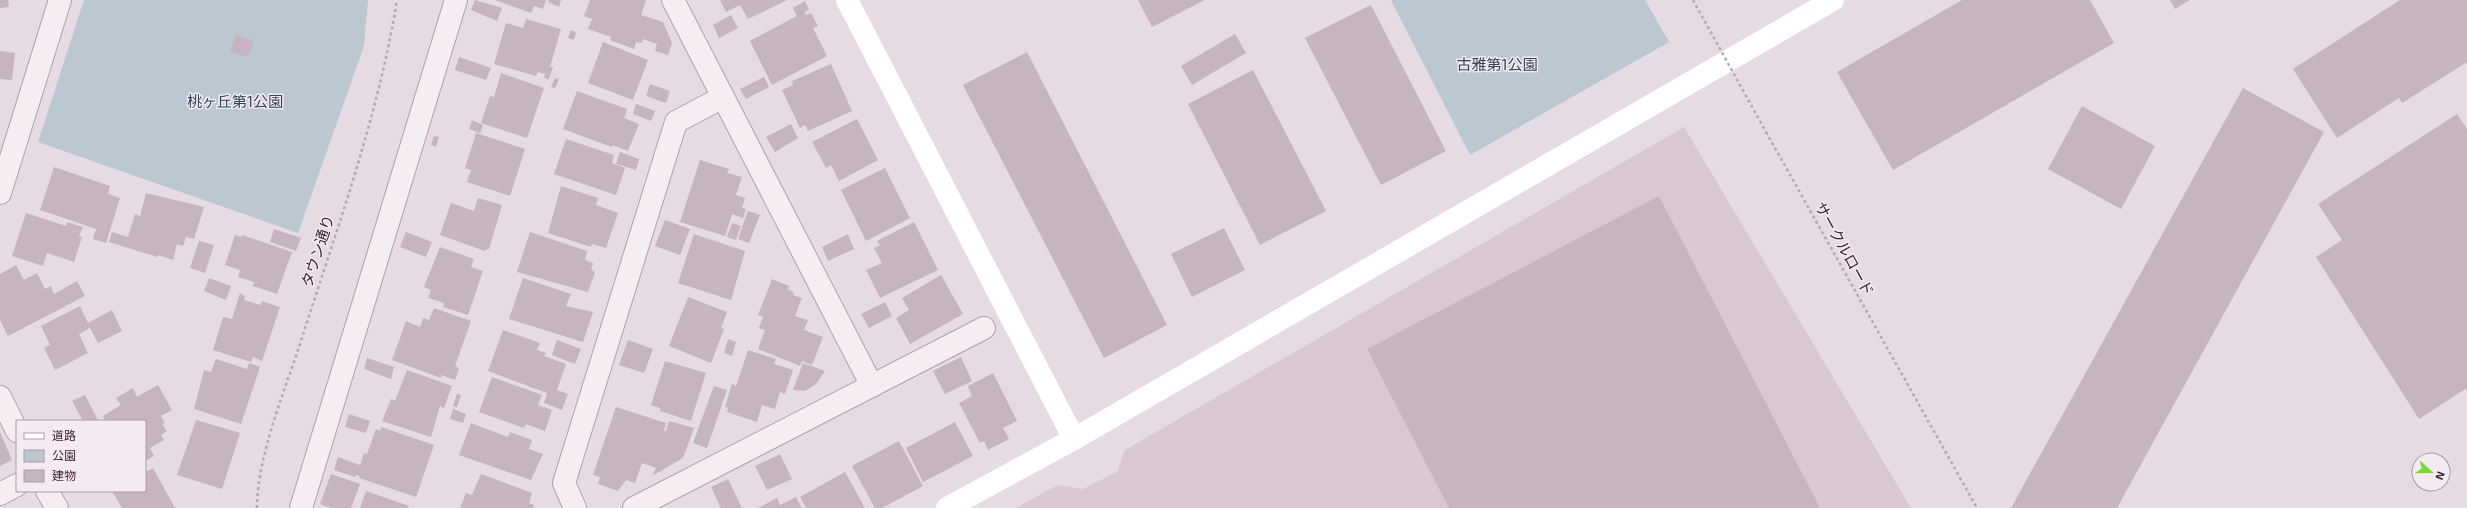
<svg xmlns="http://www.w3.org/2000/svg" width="2467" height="508" font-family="'Exo 2','Noto Sans JP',sans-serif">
<rect width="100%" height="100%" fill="#e6dae3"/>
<!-- built -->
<path fill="#d9c8d3" d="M1684,127L1911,508H1016L1058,485L1083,489L1117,472L1125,450Z"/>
<!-- green -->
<g fill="#bbc7d1">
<path d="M84,0H368L364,46L298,233L38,142Z"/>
<path d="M1391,0H1645L1669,42L1470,155Z"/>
</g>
<!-- building -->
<g fill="#c6b4c1">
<path d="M0,0H8L9,7L0,8Z"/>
<path d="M475,0L502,8L497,21L471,10Z"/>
<path d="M495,0H546L543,9L534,6L531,13Z"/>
<path d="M549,0H561L559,7L548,2Z"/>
<path d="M590,0H646L641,15L663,22L672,43L668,55L655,51L657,44L643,39L642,43L636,42L634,49L610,40L611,37L588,29L592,19L584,16Z"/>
<path d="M720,0H787L748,19L740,5L726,12Z"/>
<path d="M1138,0H1205L1152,27Z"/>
<path d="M1962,0H2090L2114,43L1893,170L1837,72Z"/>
<path d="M2170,0H2190L2175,9Z"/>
<path d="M2400,0H2467V62L2402,103L2399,98L2337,138L2293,69Z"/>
<path d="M805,1L809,10L805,12L806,15L811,13L818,26L813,28L827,56L772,85L750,41L797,16L793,8Z"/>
<path d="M1371,5L1446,151L1381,185L1305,38Z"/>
<path d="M731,15L738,28L719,38L713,25Z"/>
<path d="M526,19L561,29L550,67H553L549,79L544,78L545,74L538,72L536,76L494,64L506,23L523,28Z"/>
<path d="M571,30L576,32L574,40L568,38Z"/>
<path d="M236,34L254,41L248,57L230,51Z"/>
<path d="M1235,34L1246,53L1192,85L1181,66Z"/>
<path d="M603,42L648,60L633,100L588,83Z"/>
<path d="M0,51L15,53L12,80L0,79Z"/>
<path d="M1027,52L1167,325L1104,358L963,85Z"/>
<path d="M459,57L491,68L486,80L455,70Z"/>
<path d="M831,64L852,111L808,131L805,125L800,128L782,90L793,85L792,81Z"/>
<path d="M1253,70L1326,211L1260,245L1188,104Z"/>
<path d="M501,73L544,88L527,138L481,123L490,96L494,97Z"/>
<path d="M764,77L769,87L746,99L740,89Z"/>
<path d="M555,78L559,79L555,88L551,87Z"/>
<path d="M650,84L670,91L666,103L646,96Z"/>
<path d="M2243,88L2324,132L2117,508H2011Z"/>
<path d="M577,91L627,109L624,118L639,124L628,151L613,145L612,147L563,129Z"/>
<path d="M636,104L655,111L651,121L633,114Z"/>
<path d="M2082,106L2155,146L2121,209L2048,169Z"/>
<path d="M2457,114L2467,129V388L2419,419L2316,257L2342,240L2318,204Z"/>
<path d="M857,119L878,160L839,181L831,165L826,168L812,142Z"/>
<path d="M472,120L483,125L480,133L469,129Z"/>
<path d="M791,124L798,138L775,152L766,137Z"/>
<path d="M476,133L525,149L510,196L467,182L471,170L465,168Z"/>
<path d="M434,136L439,137L436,147L431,145Z"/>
<path d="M566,139L614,155L612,163L625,168L616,195L554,174Z"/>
<path d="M620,152L639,159L636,170L616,164Z"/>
<path d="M700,160L729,169L727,173L742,177L736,195L745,198L742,208L746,209L743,218L732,214L725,236L680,222Z"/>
<path d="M54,167L110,186L108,194L120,198L106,243L93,239L96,229L40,210Z"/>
<path d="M885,168L910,218L866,241L841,190Z"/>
<path d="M561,186L598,198L596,205L618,213L606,248L592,244L591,247L548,233Z"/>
<path d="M146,193L204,207L194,239L186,237L183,246L177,244L173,260L158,255L157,257L109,242L112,232L128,237L135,214L140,216Z"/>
<path d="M1659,196L1820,508H1449L1367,349Z"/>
<path d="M478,198L502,205L489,249H486L485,251L440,235L451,203L474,211Z"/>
<path d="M748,211L760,215L749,243L738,239Z"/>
<path d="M26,213L66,226L67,222L83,227L79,236L82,237L74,262L47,253L43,266L12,256Z"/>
<path d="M665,220L690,229L680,255L655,246Z"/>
<path d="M914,222L938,270L880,298L866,270L882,263L874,248L880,245L877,241Z"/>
<path d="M732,223L741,226L736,240L727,237Z"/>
<path d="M1224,228L1245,270L1192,297L1171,254Z"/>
<path d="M274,229L301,238L296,251L270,242Z"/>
<path d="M406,232L432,242L426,257L400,247Z"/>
<path d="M530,232L587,251L585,260L593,263L591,270L595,272L588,292L517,272Z"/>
<path d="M694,234L745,251L731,300L678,283Z"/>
<path d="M848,234L854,249L828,261L822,247Z"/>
<path d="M235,235L241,237L242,235L292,252L277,294L253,286L254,282L238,277L240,270L225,265Z"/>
<path d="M199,241L214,245L205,273L190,268Z"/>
<path d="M440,247L474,259L471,267L483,271L468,315L443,307L444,303L428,298L431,290L424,287Z"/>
<path d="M16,265L24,280L37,273L45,289L51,286L54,294L77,281L85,296L8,336L0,320V274Z"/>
<path d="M941,275L963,314L910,344L896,318L909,310L902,298Z"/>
<path d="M209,278L231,286L226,300L204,291Z"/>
<path d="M523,278L571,294L566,306L593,312L583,342L509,319Z"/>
<path d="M772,279L789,286L788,290L794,292L793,295L802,298L795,316L808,320L804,330L823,337L812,365L802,361L800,366L758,349L765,330L759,328L763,317L758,315Z"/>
<path d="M240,293L245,296L244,300L260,305L262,301L280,307L262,361L253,357L251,362L213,350L223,317L232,319Z"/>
<path d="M688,297L727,312L721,328L724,329L711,363L669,346Z"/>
<path d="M885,302L892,316L869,328L861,314Z"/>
<path d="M80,306L88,323L112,310L122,331L98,343L90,328L79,334L88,353L55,370L44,348L50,345L41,326Z"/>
<path d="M434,308L471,321L455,366L459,368L455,380L441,375V378L392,360L406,321L420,327L423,318L429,320Z"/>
<path d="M503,330L540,343L537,350L546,353L544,356L566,364L557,390L568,394L562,410L544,403L547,393L488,371Z"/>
<path d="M728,339L736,342L732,356L724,353Z"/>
<path d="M557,340L581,349L575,364L552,355Z"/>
<path d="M628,340L653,349L644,373L619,365Z"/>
<path d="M748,350L776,359L774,364L793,370L785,394L780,392L775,409L762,405L757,422L727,412L728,408L725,407L732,384L736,386Z"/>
<path d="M961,357L972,381L945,394L933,371Z"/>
<path d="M367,358L394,367L391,379L364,369Z"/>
<path d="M216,359L247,369L249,363L260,367L241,424L194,409L204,370L211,372Z"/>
<path d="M665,361L706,373L691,421L660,411V408L651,405Z"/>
<path d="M803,363L825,371L816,384L805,391L793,390Z"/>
<path d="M407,370L452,386L444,408L440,406L431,437L382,421L391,399L395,401Z"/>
<path d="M993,373L1017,421L1003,428L1009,439L988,450L984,441L980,443L959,403L972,396L968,386Z"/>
<path d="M492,377L542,395L538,405L552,410L545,431L526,424L524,428L479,412Z"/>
<path d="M158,385L172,410L161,416L165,423L162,424L167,431L161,435L164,440L150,448L154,456L145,461V421H106L103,416L121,405L116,398L133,388L137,397Z"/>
<path d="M714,386L727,390L707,448L693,443Z"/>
<path d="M457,394L461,395L457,407L453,406Z"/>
<path d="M85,395L98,420L99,421H83L72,401Z"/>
<path d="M616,407L666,423L664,431H666L669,421L694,428L683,458L652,476L656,468L642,463L635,483L626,480L618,491L598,484L600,477L593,475Z"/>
<path d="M453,409L466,414L463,423L450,419Z"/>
<path d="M349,414L370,421L366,433L345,427Z"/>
<path d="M196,420L240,433L222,489L177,475Z"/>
<path d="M955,422L973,456L923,482L906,448Z"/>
<path d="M471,423L508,437L510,432L532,440L529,449L543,454L531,480L459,455Z"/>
<path d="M381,427L434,445L416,497L359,478L360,476L356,475L355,477L334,470L338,457L360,465L364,453L367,454L376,429L380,431Z"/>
<path d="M0,432L12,460L0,466Z"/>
<path d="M899,441L923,486L882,508H875L852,466Z"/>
<path d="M780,454L792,479L767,490L755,466Z"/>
<path d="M153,468L175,508H122L112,491H145V472Z"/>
<path d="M845,472L865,508H806L800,497Z"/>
<path d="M331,474L360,484L351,508H331L320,504Z"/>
<path d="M481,474L532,493L529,503L534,505L533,508H460L466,493L472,495Z"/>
<path d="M728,479L742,508H721L711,487Z"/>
<path d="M366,491L409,506L408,508H360Z"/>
<path d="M796,497L802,508H758L777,498L780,505Z"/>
</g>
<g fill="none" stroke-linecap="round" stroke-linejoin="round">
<!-- street casing -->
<g stroke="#b0a0ab" stroke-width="24">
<g id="street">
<path d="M673,0L872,386"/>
<path d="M0,193L60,0"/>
<path d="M0,397L17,431"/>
<path d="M47,491L57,508"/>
<path d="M0,494L17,485"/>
<path d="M301,508L456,0"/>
<path d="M575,508L564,483L676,122L723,97"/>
<path d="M634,508L984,328"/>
</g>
</g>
<!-- path -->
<g stroke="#b6a9b2" stroke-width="2.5" stroke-dasharray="3 3" stroke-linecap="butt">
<path d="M1766,132L1977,508"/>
<path d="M257,508C257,457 284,393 300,344C336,231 378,118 397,0"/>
</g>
<!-- street -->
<use href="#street" stroke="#f5edf2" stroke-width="22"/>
<!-- secondary -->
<g stroke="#fff" stroke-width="22">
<path d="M847,0L1074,439"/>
<path d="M947,508L1074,439L1833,0"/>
</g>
<!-- path-bridge -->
<path stroke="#b6a9b2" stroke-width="2.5" stroke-dasharray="3 3" stroke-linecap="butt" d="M1693,0L1766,132"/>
</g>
<g text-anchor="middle" stroke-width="3" stroke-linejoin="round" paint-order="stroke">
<!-- park labels -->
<g font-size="15" fill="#30445a" stroke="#f4eaf1">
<text x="1497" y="70">古雅第1公園</text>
<text x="235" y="107">桃ヶ丘第1公園</text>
</g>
<!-- street labels -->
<g font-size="15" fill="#3d2435" stroke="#f4eaf1">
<text transform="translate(1844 249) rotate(61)" y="5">サークルロード</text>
<text transform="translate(318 251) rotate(-72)" y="5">タウン通り</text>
</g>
</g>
<!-- legend -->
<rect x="16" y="420" width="130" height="72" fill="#f4eaf1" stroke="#ab9ba6"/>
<rect x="24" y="433" width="20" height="6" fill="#ffffff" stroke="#ab9ba6"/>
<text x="52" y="440" font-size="12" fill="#3d2435">道路</text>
<rect x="24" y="450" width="20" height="12" fill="#bbc7d1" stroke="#ab9ba6"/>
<text x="52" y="460" font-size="12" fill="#3d2435">公園</text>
<rect x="24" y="470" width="20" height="12" fill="#c6b4c1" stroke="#ab9ba6"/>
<text x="52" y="480" font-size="12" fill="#3d2435">建物</text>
<!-- north arrow -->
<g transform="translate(2431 472) rotate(111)"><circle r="19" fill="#f4eaf1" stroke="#ab9ba6"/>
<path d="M0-3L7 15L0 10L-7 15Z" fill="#7dd734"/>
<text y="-6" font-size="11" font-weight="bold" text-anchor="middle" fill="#3d2435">N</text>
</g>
</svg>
